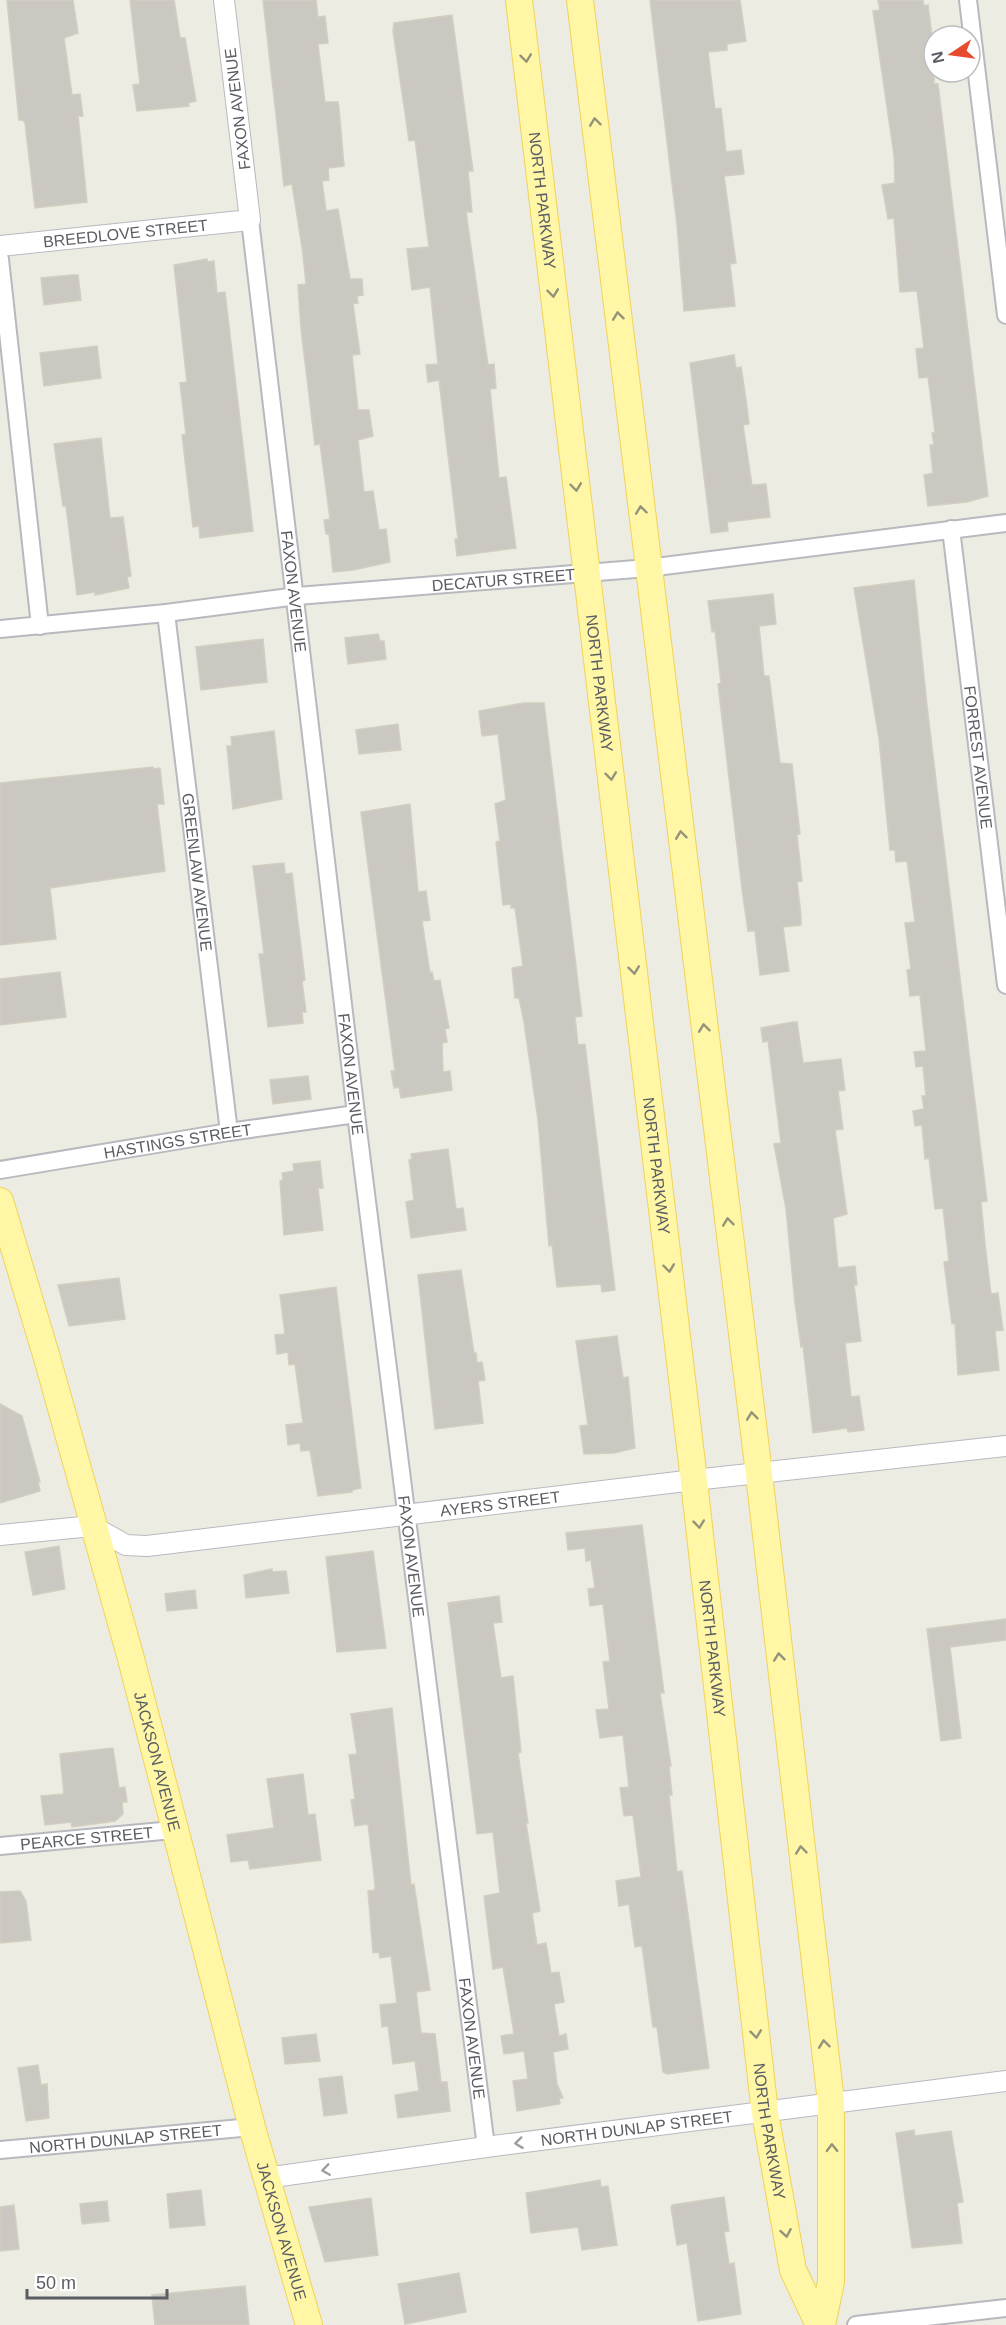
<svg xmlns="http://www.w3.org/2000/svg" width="1006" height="2325" font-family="Arial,sans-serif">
<rect width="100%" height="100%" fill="#edece2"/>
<!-- building -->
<g fill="#cac8c1" stroke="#d2cec0" stroke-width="1.5">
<path d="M7,0H73L78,33L64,38L72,95L80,94L83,116H78L87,202L35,208L25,123L23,120H19Z"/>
<path d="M130,0H174L180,38H185L196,101L188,103L189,106L137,111L133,85L140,84Z"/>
<path d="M263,0H316L318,17L325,16L328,43L318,44L325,102H338L339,108L344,166L328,168L329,180L322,181L326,211L338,209L350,279H362L363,295L357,296L358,303L353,304L360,354L352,355L358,410H369L373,436L358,440L364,492L373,491L379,530L386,529L390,562L353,570L333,572L329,534H326L324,520L330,519L320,444L315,445L301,329L298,285L306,284L303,254L292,184L284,186Z"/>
<path d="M650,0H740L746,41L727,44V50L708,52L715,109L721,108L726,152L741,150L744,174L724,176L736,263L730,264L735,306L684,311L677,225Z"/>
<path d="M878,0H923L924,6L928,5L934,51V84H938L988,496L967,502L928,506L924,475L933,473L930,445H934L932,433H935L928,377L919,378L916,349L924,348L917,291L900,292L894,218L888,219L882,185L895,183L894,155L873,11L880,10Z"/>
<path d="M452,15L473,171H468L472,212H466L488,365L494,364L496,388L490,389L499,478L506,477L516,548L457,556L455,539H458L439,380L428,382L426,365L438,364L430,287L412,290L407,249L429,247L415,140L409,141L393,31L394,23Z"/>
<path d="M207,259V262L214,261L217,293L225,292L253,531L200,538L199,526L193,527L182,435L186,434L180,383L187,382L174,265Z"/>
<path d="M72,275H78L81,300L44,305L41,278Z"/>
<path d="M97,346L101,378L44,386L40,353Z"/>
<path d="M734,355L736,368L741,367L746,399L749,424L743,425L752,485L766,484L770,517L727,522L728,531L711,533L690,363Z"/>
<path d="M101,438L110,518L123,517L131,576L127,577L129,588L95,595V592L77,595L66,506H63L54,444Z"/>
<path d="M914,580L927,706L987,1201L981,1202L985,1244L991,1294L998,1293L1003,1330L995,1331L999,1370L958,1375L955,1323L952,1324L944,1262L949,1261L943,1208L935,1209L929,1158L925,1159L922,1125L915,1126L913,1111L924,1109L922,1096H926L923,1066L916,1067L914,1052L926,1051L920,995L910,996L907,970L911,969L905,923L915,922L907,861L896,862L895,850H890L879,739L854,588Z"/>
<path d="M773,594L776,624L759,626L764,676H769L780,763L792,764L800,834L797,835L802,881L797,882L801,915V925L783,927L789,971L760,975L755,931H748L742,889L718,684L721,683L715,631L712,632L708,601Z"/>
<path d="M378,634L380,641H384L386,659L348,664L345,638Z"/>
<path d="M263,639L267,682L201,690L196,647Z"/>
<path d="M524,703H544L582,1016L575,1017L578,1045L585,1044L615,1290L602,1292L601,1284L557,1287L552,1245L549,1246L538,1120L524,1022L519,998H515L512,968L523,966L515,908H511V904L503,905L496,842L500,841L495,804L506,800L498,734L482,736L479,711Z"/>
<path d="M398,724L401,750L359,754L356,730Z"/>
<path d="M274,731L282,799L233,809L227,746H232L231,737Z"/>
<path d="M153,767V769L160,768L164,804H157L165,871L50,888L56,939L0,945V783Z"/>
<path d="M410,804L418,892L426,891L430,920L422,921L430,973L432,972L434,981L440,980L449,1028L445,1029L447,1042L442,1043L443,1072L450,1071L452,1090L401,1098L399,1087L394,1088L391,1071H395L361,812Z"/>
<path d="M284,863L285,874L292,873L305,980L302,981L306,1012H302L303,1023L268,1027L259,954H264L253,866Z"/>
<path d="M60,972L66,1017L0,1025V979Z"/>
<path d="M793,1022H797L803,1063L841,1059L845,1090L838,1091L843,1129L835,1130L847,1214L833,1218L838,1268L855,1266L857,1285H854L861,1341L845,1343L851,1397L859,1396L864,1430L848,1432L847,1428L813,1433L803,1346L801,1347L795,1303L786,1209L774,1144L781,1143L768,1041L763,1042L761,1028Z"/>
<path d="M308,1076L311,1099L273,1104L270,1080Z"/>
<path d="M448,1149L456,1209L463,1208L466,1230L411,1238L406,1202L414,1200L409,1160L412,1159L411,1154Z"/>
<path d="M320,1161L323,1188H318L323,1230L284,1235L280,1181L283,1180L282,1173L294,1171L293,1164Z"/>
<path d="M461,1270L474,1353H476L477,1363L482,1362L485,1380L478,1381L483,1423L435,1429L418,1275Z"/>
<path d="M119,1278L125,1319L69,1326L58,1285Z"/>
<path d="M336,1287L361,1488L352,1490V1492L318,1496L310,1450L301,1451L300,1443L288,1445L286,1425L303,1423L295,1364L289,1365L288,1352L277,1354L275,1335L285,1334L280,1295Z"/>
<path d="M617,1336L623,1378L628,1377L635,1448L614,1453L584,1454L580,1426L588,1425L576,1341Z"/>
<path d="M0,1404L22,1416L40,1482H38L40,1491L0,1503Z"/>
<path d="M642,1525L664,1693H660L671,1766H669L672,1795H669L674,1842L677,1872L682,1871L709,2068L667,2074L663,2072L657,2027H653L642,1946L635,1947L629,1904L619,1906L616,1881L641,1877L633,1815L624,1816L620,1788L629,1787L623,1735L600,1738L596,1710L609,1709L603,1662L610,1661L603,1604L590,1606L588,1589L595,1588L591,1560L586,1561L585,1548L568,1550L566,1533Z"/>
<path d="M59,1546L65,1589L33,1595L25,1552Z"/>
<path d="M373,1551L386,1648L337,1652L326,1557Z"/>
<path d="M272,1569V1572L286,1571L289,1593L246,1598L244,1575Z"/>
<path d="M195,1590L197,1608L167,1611L165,1594Z"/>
<path d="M499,1596L502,1622L493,1623L501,1678L513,1676L521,1752L518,1753L528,1823H526L540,1911L532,1913L537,1945L546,1943L551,1973L559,1972L564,2002L554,2004L559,2036L566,2034L568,2049L553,2052L557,2084L563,2098H559L560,2104L517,2111L513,2081L528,2079L524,2051L504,2054L501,2036L514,2034L503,1967L493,1969L484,1896L500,1893L493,1832L477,1834L448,1603Z"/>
<path d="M1006,1619V1640L950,1647L961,1738L941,1741L927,1629Z"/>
<path d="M392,1708L411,1885L414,1884L430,1990L416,1992L421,2033L435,2034L441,2082H447L450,2111L398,2118L395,2095L419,2091L415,2061L393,2064L388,2026L382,2027L380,2005L397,2003L391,1956L380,1958L379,1952L373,1953L368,1891L375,1890V1884L368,1824L355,1826L351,1800L355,1799L349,1755L357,1754L351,1714Z"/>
<path d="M113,1748L119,1788L125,1787L127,1802H122L123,1814L115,1821L72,1827L71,1822L45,1825L41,1796L64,1794L60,1754Z"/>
<path d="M303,1774L308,1815L315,1814L321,1860L250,1869L248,1860L231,1862L227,1835L274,1828L267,1779Z"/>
<path d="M20,1891L26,1901L31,1940L0,1943V1892Z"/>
<path d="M316,2034L320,2061L285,2064L282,2038Z"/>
<path d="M38,2065L41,2085L47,2084L49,2118L26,2121L18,2068Z"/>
<path d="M342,2076L347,2113L324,2116L319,2079Z"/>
<path d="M914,2130L915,2136L951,2131L963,2202L957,2203L962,2243L912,2248L896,2133Z"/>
<path d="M600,2180L601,2187L608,2186L617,2245L582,2250L578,2227L531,2233L526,2193Z"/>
<path d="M201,2190L205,2225L170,2228L167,2194Z"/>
<path d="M724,2197L729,2231L724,2232L729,2264L734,2263L741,2314L698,2321L687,2243L677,2245L671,2207L672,2205Z"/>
<path d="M371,2198L378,2255L325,2262L309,2207Z"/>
<path d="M107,2201L109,2221L82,2224L80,2204Z"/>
<path d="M14,2205L19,2249L0,2251V2207Z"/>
<path d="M459,2273L466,2312L405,2324L398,2284Z"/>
<path d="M245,2286L249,2325H155L152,2295Z"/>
</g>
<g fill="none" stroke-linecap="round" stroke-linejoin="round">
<!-- minor casing -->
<g stroke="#b7b9bf" stroke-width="20">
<g id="minor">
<path d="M968,0L1006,315"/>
<path id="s1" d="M250,220L356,1114L486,2147"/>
<path d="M0,259L40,626"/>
<path id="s2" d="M951,529L1006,985"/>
<path id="s3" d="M166,613L229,1132"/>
<path id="s4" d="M0,629L166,613L297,596L648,568L1006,523"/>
<path id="s5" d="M0,1170L229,1132L356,1114"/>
<path id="s6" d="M0,1846L173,1830"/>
<path id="s7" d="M0,2150L252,2127"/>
<path d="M856,2325L1006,2308"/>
</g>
</g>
<!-- tertiary casing -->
<g stroke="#b7b9bf" stroke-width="22">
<g id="tertiary">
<path id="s8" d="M0,246L250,220L224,0"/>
<path id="s9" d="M0,1535L92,1526L126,1545L147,1546L694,1480L1006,1446"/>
<path id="s10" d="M266,2178L486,2147L1006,2081"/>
</g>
</g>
<!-- primary casing -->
<g stroke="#f1d258" stroke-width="28">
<g id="primary">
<path id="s11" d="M519,0L691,1455L765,2113L793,2270L819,2325"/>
<path d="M580,0L759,1474L831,2102V2282L822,2325"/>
<path id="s12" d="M0,1201L47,1358L130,1655L252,2127L309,2325"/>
</g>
</g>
<!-- minor -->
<use href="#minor" stroke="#fff" stroke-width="16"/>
<!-- tertiary -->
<use href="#tertiary" stroke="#fff" stroke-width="20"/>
<!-- primary -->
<use href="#primary" stroke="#fff7a6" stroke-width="26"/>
</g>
<!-- one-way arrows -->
<defs><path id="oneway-chevron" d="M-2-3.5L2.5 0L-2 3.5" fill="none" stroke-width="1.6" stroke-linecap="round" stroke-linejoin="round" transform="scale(1.5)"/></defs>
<g stroke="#94937a">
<use href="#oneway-chevron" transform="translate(526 58) rotate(83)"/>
<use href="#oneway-chevron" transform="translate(595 122) rotate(-97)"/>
<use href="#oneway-chevron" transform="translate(553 293) rotate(83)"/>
<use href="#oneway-chevron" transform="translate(618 316) rotate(-97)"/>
<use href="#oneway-chevron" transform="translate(576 487) rotate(83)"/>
<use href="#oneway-chevron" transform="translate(641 510) rotate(-97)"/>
<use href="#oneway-chevron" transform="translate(611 776) rotate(83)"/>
<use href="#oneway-chevron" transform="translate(681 835) rotate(-97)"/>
<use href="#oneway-chevron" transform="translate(634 970) rotate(83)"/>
<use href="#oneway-chevron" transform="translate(704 1028) rotate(-97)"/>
<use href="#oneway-chevron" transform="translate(728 1222) rotate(-97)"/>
<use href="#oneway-chevron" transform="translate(669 1268) rotate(83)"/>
<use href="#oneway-chevron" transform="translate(752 1416) rotate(-97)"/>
<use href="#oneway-chevron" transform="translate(699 1524) rotate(84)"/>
<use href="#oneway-chevron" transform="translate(779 1657) rotate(-96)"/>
<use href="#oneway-chevron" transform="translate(801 1850) rotate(-96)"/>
<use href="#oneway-chevron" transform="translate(756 2034) rotate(83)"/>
<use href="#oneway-chevron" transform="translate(824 2044) rotate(-97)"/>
<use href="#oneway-chevron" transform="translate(832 2148) rotate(-91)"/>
<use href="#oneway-chevron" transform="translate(786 2233) rotate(80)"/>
</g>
<g stroke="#9c9ea1">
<use href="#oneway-chevron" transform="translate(519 2143) rotate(173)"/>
<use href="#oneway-chevron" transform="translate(326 2170) rotate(172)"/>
</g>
<g text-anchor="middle" stroke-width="5" stroke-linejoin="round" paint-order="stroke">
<!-- street labels -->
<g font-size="16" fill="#5a5d63" stroke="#fff">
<text transform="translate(237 109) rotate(-97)" y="6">FAXON AVENUE</text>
<text dy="6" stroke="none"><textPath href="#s11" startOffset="202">NORTH PARKWAY</textPath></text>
<text dy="6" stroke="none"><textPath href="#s8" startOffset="126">BREEDLOVE STREET</textPath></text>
<text dy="6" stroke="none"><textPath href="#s4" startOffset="506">DECATUR STREET</textPath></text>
<text dy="6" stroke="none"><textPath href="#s1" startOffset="374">FAXON AVENUE</textPath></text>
<text dy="6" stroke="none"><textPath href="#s11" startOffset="688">NORTH PARKWAY</textPath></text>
<text dy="6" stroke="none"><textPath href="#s2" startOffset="230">FORREST AVENUE</textPath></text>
<text dy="6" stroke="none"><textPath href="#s3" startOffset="261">GREENLAW AVENUE</textPath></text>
<text dy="6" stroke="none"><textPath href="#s1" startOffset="860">FAXON AVENUE</textPath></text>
<text dy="6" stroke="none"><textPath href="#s5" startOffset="180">HASTINGS STREET</textPath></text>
<text dy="6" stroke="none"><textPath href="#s11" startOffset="1174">NORTH PARKWAY</textPath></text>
<text dy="6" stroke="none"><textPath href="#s9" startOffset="508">AYERS STREET</textPath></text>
<text dy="6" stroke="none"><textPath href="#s1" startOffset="1346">FAXON AVENUE</textPath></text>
<text dy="6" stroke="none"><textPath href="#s11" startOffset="1660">NORTH PARKWAY</textPath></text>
<text dy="6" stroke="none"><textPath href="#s12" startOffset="582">JACKSON AVENUE</textPath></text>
<text dy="6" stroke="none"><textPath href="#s6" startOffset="87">PEARCE STREET</textPath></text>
<text dy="6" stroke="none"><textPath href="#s1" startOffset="1832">FAXON AVENUE</textPath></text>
<text dy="6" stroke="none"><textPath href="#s10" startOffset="374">NORTH DUNLAP STREET</textPath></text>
<text dy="6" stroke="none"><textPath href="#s11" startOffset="2146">NORTH PARKWAY</textPath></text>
<text dy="6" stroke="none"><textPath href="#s7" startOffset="126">NORTH DUNLAP STREET</textPath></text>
<text dy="6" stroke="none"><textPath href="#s12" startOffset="1068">JACKSON AVENUE</textPath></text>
</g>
</g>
<!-- north arrow -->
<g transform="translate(952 54) rotate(257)"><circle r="28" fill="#ffffff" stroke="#bdbec1" stroke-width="1.5"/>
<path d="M0-4.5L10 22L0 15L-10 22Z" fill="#e84a2d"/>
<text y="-9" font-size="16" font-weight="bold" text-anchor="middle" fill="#5a5d63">N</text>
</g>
<!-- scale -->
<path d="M27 2289v9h140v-9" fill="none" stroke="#5a5d63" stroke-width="3"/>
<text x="36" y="2289" font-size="18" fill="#5a5d63" stroke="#ffffff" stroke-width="4.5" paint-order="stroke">50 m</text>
</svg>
